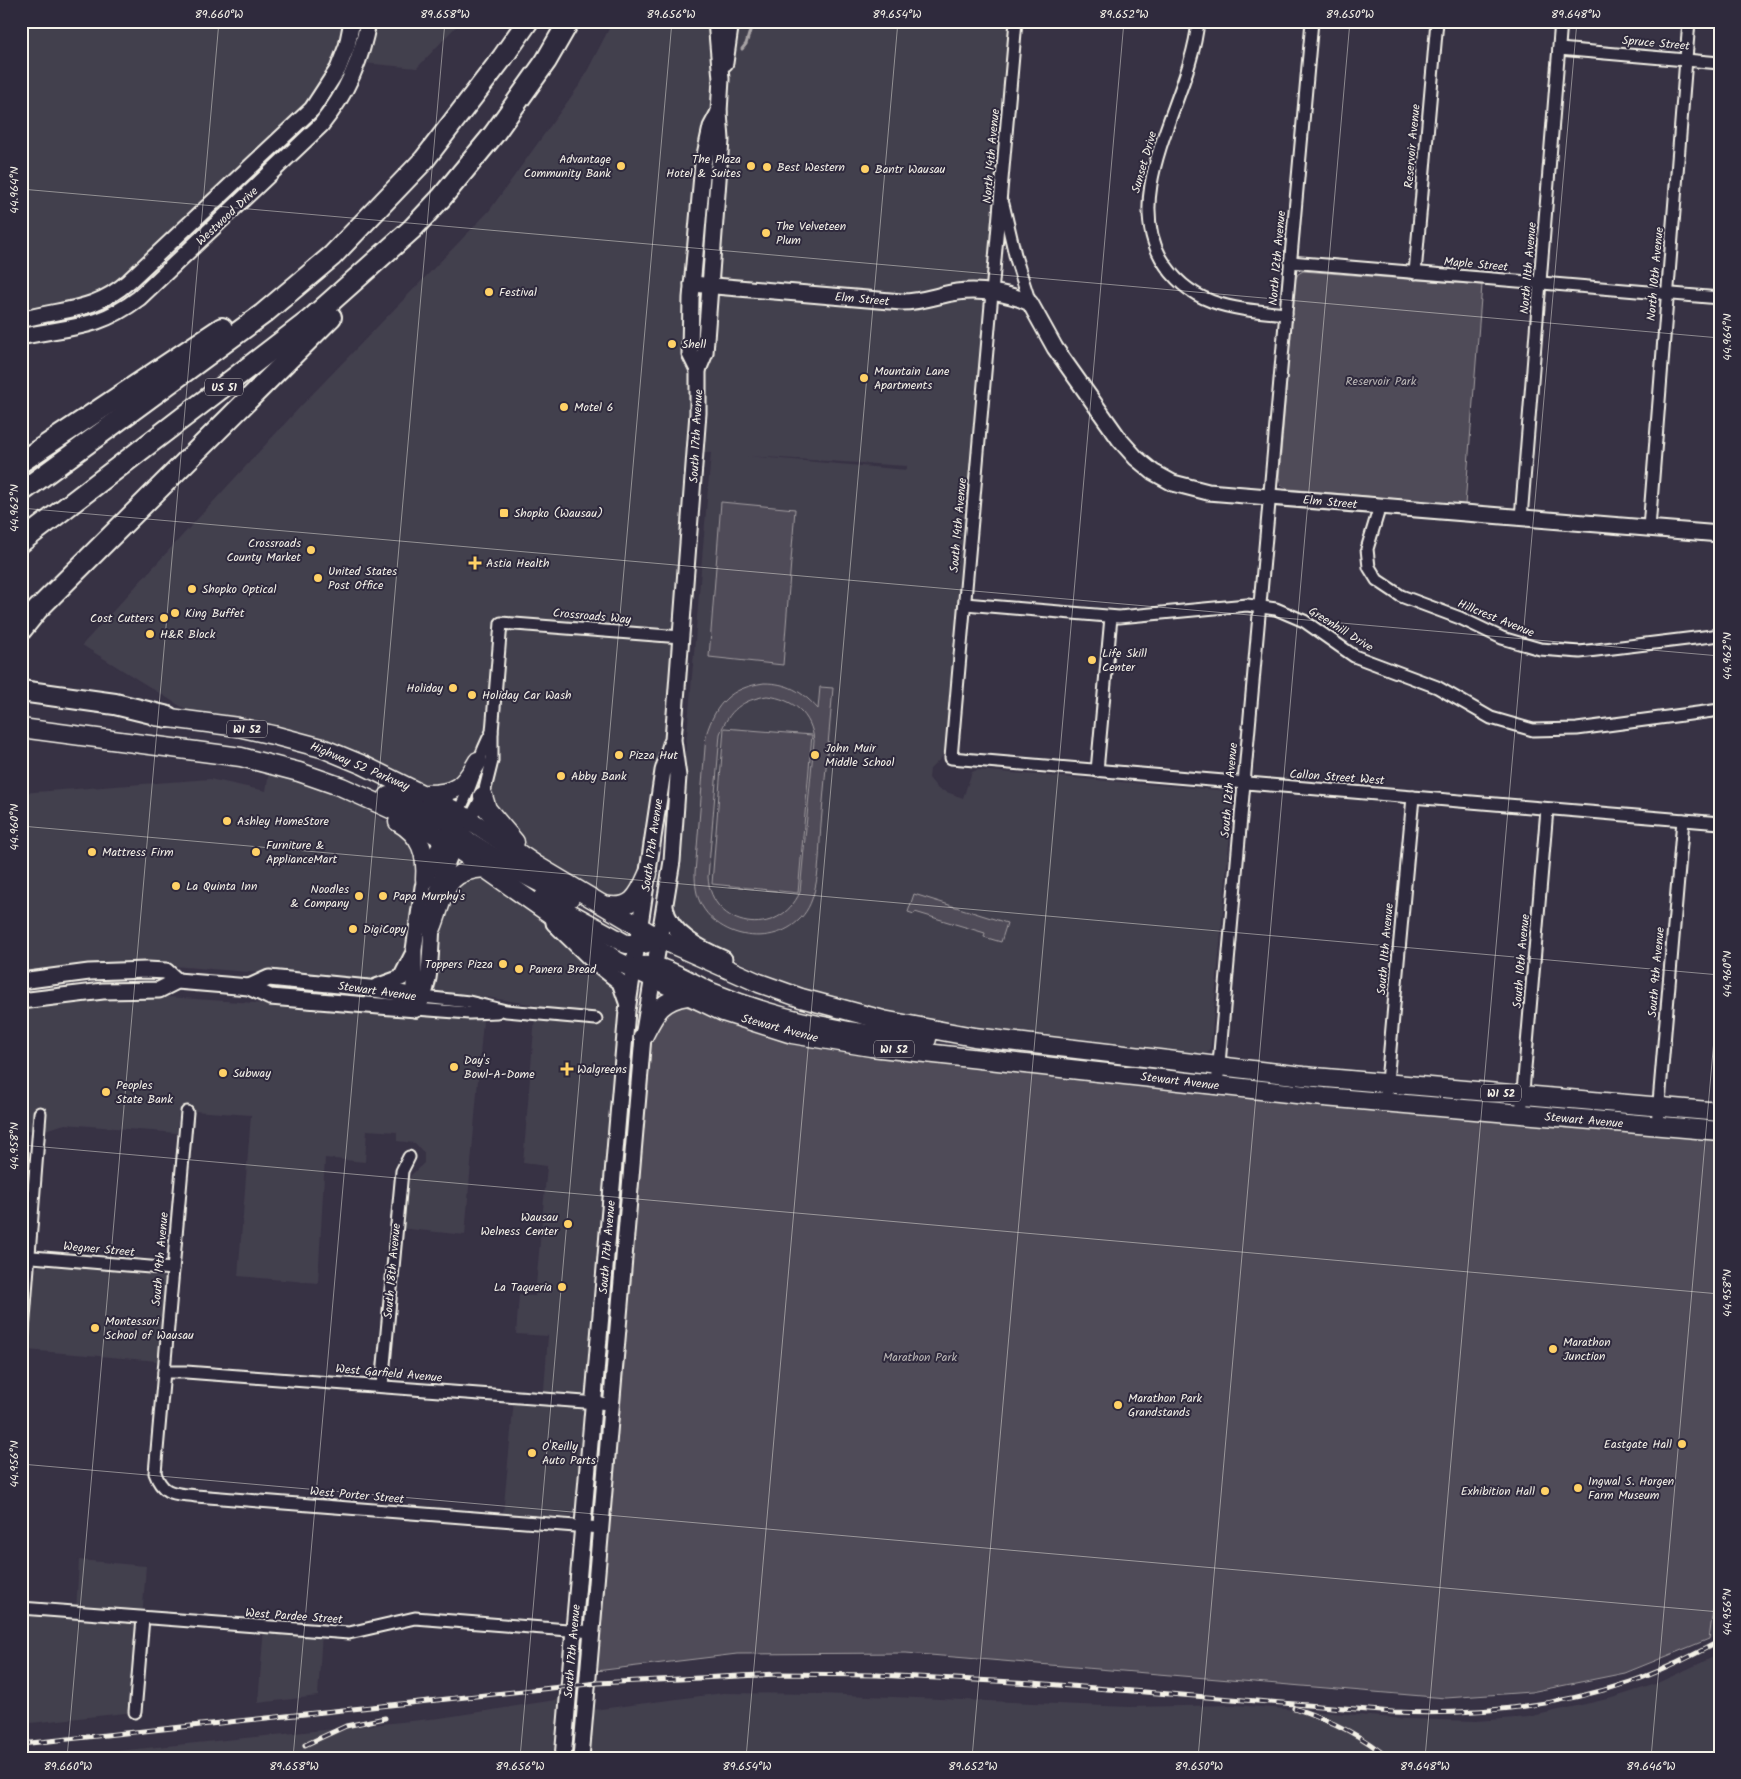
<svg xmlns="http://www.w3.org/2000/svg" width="1741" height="1779" font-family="Kalam,sans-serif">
<rect width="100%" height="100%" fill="#373244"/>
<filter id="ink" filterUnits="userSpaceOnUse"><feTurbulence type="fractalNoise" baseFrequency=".02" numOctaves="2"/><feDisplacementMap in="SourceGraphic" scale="10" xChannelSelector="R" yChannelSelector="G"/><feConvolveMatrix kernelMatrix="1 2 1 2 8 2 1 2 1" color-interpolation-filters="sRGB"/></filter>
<g filter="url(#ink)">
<!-- built -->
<g fill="#433f4e" fill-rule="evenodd">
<path d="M21,21H347L339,54L311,101L273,138L257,149L240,164L183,224L146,259L102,295L21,314Z"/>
<path d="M372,21H461L417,68L363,63Z"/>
<path d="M613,21H1016L973,515L963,538L944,752L942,757L930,769L929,778L938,789L963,798L972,772L977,770L1230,791L1233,799L1211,1043L1210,1050L1205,1056L937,1024L805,992L711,949L693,937L679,921L673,899L711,453L697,452L681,637L640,927L363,765L206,722L82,645L300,407L489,211L581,83ZM746,456L907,466V470L747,456Z"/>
<path d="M269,771L340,793L403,832L421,862L404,968L380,982L172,966L21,975V793L210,779L266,791Z"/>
<path d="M483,876L544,920L617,984L620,1002L577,1512L569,1518L503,1515L514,1400L543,1403L548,1336L516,1334L519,1295L535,1296L547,1166L523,1163L536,1005L485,997L465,1235L399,1228L406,1184L411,1175L424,1163V1153L415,1143L397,1141V1132L367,1130L365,1162L325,1158L318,1283L238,1276L251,1115L179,1110L177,1133L65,1124L45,1130H21V1008L138,995L430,1015L433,972L446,899L456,883Z"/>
<path d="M40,1264L162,1276L165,1279V1284L158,1361L27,1350L34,1271Z"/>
<path d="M79,1560L146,1566L135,1712L21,1724V1608L76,1612Z"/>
<path d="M1714,1603H1720V1633L1709,1639Z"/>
<path d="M264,1627L322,1632L318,1696L258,1703Z"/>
<path d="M1720,1654V1758H581L585,1711L723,1693L821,1694L1129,1707L1235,1705L1406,1719L1476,1721L1528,1717L1612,1698L1653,1685Z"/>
<path d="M568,1698L563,1758H49L440,1718Z"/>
</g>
<!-- green -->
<g fill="#504b59" stroke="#a29ea0" fill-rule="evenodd">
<path d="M1303,271L1482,285L1465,505L1289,489L1281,485L1279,477L1295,280L1298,274Z"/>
<path d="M721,502L795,509L783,665L709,657Z"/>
<path d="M764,683C787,683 802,691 818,709L820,687L833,688C829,733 825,779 821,824C819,849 820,876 812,899C796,947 726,947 702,906C696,896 695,884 695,873L706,735C716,703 730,688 764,683ZM767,696C793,699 812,714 814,741L800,892C779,940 711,929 708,877L720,734C729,710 742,700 767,696Z"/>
<path d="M724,728L812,735L798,893L712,884Z"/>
<path d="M914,894L1007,923L1001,942L984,937L985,933L915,912L914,914L908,912Z"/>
<path d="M682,1005L751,1030L1720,1138V1603H1714L1709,1639L1625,1673L1531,1692L1446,1698L906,1653L737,1654L596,1671L649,1048L651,1038L663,1013Z"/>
</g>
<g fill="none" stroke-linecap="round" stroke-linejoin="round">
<!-- stream -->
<g stroke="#a6a2a4" stroke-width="3">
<path d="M852,21L870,24L882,22"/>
<path d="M742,49L746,44L753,21"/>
</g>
<!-- street casing -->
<g stroke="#f4f1e8" stroke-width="15">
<g id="street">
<path d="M1016,21L951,758L1720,823"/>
<path d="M1198,21C1192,96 1121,187 1161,258C1189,307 1235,309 1286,314"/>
<path d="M1559,49L1720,63"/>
<path d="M1003,204L1016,259L1030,303"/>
<path d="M1290,262L1720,298"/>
<path d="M1415,273L1437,21"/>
<path d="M1380,506L1367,549L1369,567L1377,580L1401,596L1460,618L1502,638L1540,649L1580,652L1720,635"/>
<path d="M1521,518L1561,21"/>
<path d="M1649,528L1689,21"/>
<path d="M965,604L1119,617L1247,605L1276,609L1304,621L1354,656L1437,687L1491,718L1533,730L1577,729L1720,710"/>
<path d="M1097,771L1111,617"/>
<path d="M458,812C473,787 477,758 492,732"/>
<path d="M470,819L484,793L492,761V732L501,623L681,637"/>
<path d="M423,997L469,1002L506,1011L596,1019"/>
<path d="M416,1009L469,1013L497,1012"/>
<path d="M1217,1086L1312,21"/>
<path d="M1385,1104L1413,797"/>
<path d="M187,1112L155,1473C163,1496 175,1493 196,1496L601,1528"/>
<path d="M1521,1115L1547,809"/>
<path d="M1657,1126L1683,820"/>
<path d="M21,1256L173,1269"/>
<path d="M21,1357L40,1113"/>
<path d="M164,1372H186L611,1404"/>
<path d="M382,1386L402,1171L409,1157"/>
<path d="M21,1608L349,1633L415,1618L593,1632"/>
<path d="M135,1712L143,1618"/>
</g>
</g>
<!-- secondary casing -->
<g stroke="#f4f1e8" stroke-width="19">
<g id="secondary">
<path d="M725,63L731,21"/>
<path d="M692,284L902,302C922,302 938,295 957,292C979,289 1010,293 1030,303L1055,348L1120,440L1136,458L1153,472L1173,483L1208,492L1720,534"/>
<path d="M21,320C64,308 94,312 129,281L312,109L338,69L347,46L352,21"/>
<path d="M21,337C70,326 97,330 139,298L321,125C346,94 362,60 368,21"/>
<path d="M698,370L705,353L721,140L719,112L721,79L716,21"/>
<path d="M665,907C670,934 701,949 724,959"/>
<path d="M554,923L591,959L620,982L627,1002"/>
<path d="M21,981L89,972L146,970L166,971L177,981"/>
<path d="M249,987L269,978L369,988L423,997"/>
<path d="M376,987L401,978L412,956"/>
<path d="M21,1001L103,991L159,990L177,981L249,987L270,997L416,1009"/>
<path d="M416,1009L414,993V950L423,887L433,859L458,812"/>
<path d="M416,1009C434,985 429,945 433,916C438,881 450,848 470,819"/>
<path d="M563,1758L627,1011L663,771L671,744"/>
<path d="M581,1758L643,1037L672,861L678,776L673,740L698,413V370L690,354L691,298L703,164L711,127L719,112"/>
</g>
</g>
<!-- primary casing -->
<g stroke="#f4f1e8" stroke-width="21">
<g id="primary">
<path d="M155,716L238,727L273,735L322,748L363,765L458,812L536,865L660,939L759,983L801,998L883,1020L974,1037L1303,1076L1720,1112"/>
<path d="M21,728L241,757L299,772L342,787L395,811L443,839L617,961L723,1012L792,1034L871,1047L1324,1097L1720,1131"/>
<path d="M427,794C456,794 464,786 478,761"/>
<path d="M388,796L445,820L470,819"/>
<path d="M483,796L487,809L515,842"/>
<path d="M398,822C421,835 427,854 425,880"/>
<path d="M446,839L470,842L511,868L570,898"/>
<path d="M543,898L626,944H644L660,939"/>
<path d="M604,905C631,911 638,897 648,874"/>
<path d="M432,928C446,893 442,871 485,868"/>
<path d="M634,969C652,956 693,984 711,992C776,1019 857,1037 927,1039"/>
<path d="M643,1037C655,1014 660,1000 687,996"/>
</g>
</g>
<!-- highway casing -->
<g stroke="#f4f1e8" stroke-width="24">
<g id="highway">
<path d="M21,462L222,328"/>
<path d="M21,492L263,314L332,256L424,160L503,57L528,21"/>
<path d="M21,542L310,320L412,229L442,197L494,134L546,61L569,21"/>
<path d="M21,630L37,610L331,317"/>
<path d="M21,691L115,704L168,717"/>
</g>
</g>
<!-- street -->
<use href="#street" stroke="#2f2a3d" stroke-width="11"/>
<!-- secondary -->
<use href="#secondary" stroke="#2f2a3d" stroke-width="15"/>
<!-- primary -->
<use href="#primary" stroke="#2f2a3d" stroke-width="18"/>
<!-- highway -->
<use href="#highway" stroke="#2f2a3d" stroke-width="20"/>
<!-- rail casing -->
<g stroke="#f4f1e8" stroke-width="5">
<g id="rail">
<path d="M1294,1708C1327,1719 1361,1734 1388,1758"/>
<path d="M21,1744L598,1683L778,1674L877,1675L1033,1683L1393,1712C1472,1715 1553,1708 1630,1682C1661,1672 1691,1656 1720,1641"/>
<path d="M305,1745L346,1726L385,1718"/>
</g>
</g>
<!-- rail -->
<use href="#rail" stroke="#2f2a3d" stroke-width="3" stroke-dasharray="9" stroke-linecap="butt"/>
</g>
</g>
<!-- ticks -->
<path fill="none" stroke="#f4f1e8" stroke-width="1" stroke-opacity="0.45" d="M21,189L1720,338M21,508L1720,656M21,826L1720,975M21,1145L1720,1294M21,1464L1720,1612M67,1758L219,21M293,1758L445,21M520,1758L672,21M746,1758L898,21M972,1758L1124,21M1198,1758L1350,21M1425,1758L1577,21M1651,1758L1720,971"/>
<!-- markers -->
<g fill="#ffd166" stroke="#2f2a3d" stroke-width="2">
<circle cx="621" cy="166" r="5"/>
<circle cx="751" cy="166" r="5"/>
<circle cx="767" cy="167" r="5"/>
<circle cx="865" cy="169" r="5"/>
<circle cx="766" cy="233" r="5"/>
<circle cx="489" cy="292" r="5"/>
<circle cx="672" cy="344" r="5"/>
<circle cx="864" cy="378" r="5"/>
<circle cx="564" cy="407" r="5"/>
<rect x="499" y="508" width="10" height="10" rx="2.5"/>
<circle cx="311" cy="550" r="5"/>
<path d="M472.5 555.5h5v5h5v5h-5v5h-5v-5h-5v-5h5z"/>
<circle cx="318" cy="578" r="5"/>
<circle cx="192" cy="589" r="5"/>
<circle cx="175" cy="613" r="5"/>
<circle cx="164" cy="618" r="5"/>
<circle cx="150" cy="634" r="5"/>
<circle cx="1092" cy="660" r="5"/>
<circle cx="453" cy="688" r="5"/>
<circle cx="472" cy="695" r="5"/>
<circle cx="619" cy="755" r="5"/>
<circle cx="815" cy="755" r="5"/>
<circle cx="561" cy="776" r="5"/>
<circle cx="227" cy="821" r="5"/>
<circle cx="92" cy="852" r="5"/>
<circle cx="256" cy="852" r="5"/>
<circle cx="176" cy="886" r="5"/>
<circle cx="359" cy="896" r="5"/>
<circle cx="383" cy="896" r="5"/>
<circle cx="353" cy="929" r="5"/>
<circle cx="503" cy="964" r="5"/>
<circle cx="519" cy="969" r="5"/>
<circle cx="454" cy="1067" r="5"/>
<path d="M564.5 1061.5h5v5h5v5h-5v5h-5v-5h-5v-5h5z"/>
<circle cx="223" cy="1073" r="5"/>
<circle cx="106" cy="1092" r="5"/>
<circle cx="568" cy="1224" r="5"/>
<circle cx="562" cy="1287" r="5"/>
<circle cx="95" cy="1328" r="5"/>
<circle cx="1553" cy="1349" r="5"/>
<circle cx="1118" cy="1405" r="5"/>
<circle cx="1682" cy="1444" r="5"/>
<circle cx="532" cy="1453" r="5"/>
<circle cx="1578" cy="1488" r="5"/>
<circle cx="1545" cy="1491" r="5"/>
</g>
<g text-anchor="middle" stroke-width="4" stroke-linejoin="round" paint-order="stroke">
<!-- shield labels -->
<g fill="#2f2a3d" stroke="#b9b5b5" stroke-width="1">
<rect x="205" y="378.5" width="38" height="17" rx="4"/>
<rect x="227" y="720.5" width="40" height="17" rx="4"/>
<rect x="874" y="1040.5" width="40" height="17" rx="4"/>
<rect x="1481" y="1084.5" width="40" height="17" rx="4"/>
</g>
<g font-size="11" font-weight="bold" fill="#f4f1e8">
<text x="224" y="391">US 51</text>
<text x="247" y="733">WI 52</text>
<text x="894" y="1053">WI 52</text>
<text x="1501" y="1097">WI 52</text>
</g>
<!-- street labels -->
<g font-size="12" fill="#f4f1e8" stroke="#2f2a3d">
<text transform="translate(1656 43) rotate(5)" y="4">Spruce Street</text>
<text transform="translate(1412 146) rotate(-85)" y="4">Reservoir Avenue</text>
<text transform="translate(991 156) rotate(-85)" y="4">North 14th Avenue</text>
<text transform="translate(1144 162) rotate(-74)" y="4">Sunset Drive</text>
<text transform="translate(227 216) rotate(-43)" y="4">Westwood Drive</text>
<text transform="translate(1277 258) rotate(-85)" y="4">North 12th Avenue</text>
<text transform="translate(1476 264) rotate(5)" y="4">Maple Street</text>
<text transform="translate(1528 268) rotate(-85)" y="4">North 11th Avenue</text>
<text transform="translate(1655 274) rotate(-85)" y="4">North 10th Avenue</text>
<text transform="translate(862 299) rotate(5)" y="4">Elm Street</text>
<text transform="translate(696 436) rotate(-87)" y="4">South 17th Avenue</text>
<text transform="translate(1330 502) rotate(5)" y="4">Elm Street</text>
<text transform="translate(958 525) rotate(-85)" y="4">South 14th Avenue</text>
<text transform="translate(592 616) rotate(5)" y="4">Crossroads Way</text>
<text transform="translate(1496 618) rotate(22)" y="4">Hillcrest Avenue</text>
<text transform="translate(1341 629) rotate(32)" y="4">Greenhill Drive</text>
<text transform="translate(360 766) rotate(23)" y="4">Highway 52 Parkway</text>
<text transform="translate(1337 777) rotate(4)" y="4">Callon Street West</text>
<text transform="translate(1229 790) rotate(-85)" y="4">South 12th Avenue</text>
<text transform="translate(652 845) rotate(-82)" y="4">South 17th Avenue</text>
<text transform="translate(1385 949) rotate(-85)" y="4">South 11th Avenue</text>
<text transform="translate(1521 961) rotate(-85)" y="4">South 10th Avenue</text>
<text transform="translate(1656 972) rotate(-85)" y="4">South 9th Avenue</text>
<text transform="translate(377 991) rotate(8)" y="4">Stewart Avenue</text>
<text transform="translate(780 1028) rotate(15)" y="4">Stewart Avenue</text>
<text transform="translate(1180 1081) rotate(7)" y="4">Stewart Avenue</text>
<text transform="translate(1584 1120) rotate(5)" y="4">Stewart Avenue</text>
<text transform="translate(607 1247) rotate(-85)" y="4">South 17th Avenue</text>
<text transform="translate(99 1249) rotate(5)" y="4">Wegner Street</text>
<text transform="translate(160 1259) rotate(-85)" y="4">South 19th Avenue</text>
<text transform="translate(392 1271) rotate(-85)" y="4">South 18th Avenue</text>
<text transform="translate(389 1373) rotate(5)" y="4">West Garfield Avenue</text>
<text transform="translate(357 1495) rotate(5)" y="4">West Porter Street</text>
<text transform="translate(294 1616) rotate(4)" y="4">West Pardee Street</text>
<text transform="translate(572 1651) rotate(-85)" y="4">South 17th Avenue</text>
</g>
<!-- poi labels -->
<g font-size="12" fill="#f4f1e8" stroke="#2f2a3d" text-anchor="start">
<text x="611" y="163" text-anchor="end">Advantage<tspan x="611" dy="14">Community Bank</tspan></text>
<text x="741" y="163" text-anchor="end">The Plaza<tspan x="741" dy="14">Hotel &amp; Suites</tspan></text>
<text x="777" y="171">Best Western</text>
<text x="875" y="173">Bantr Wausau</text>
<text x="776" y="230">The Velveteen<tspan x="776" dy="14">Plum</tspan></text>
<text x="499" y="296">Festival</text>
<text x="682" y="348">Shell</text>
<text x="874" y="375">Mountain Lane<tspan x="874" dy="14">Apartments</tspan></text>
<text x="574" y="411">Motel 6</text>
<text x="514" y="517">Shopko (Wausau)</text>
<text x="301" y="547" text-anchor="end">Crossroads<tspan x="301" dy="14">County Market</tspan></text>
<text x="486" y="567">Astia Health</text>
<text x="328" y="575">United States<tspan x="328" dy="14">Post Office</tspan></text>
<text x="202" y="593">Shopko Optical</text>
<text x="185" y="617">King Buffet</text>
<text x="154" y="622" text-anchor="end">Cost Cutters</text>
<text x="160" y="638">H&amp;R Block</text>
<text x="1102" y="657">Life Skill<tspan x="1102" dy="14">Center</tspan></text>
<text x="443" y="692" text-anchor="end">Holiday</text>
<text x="482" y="699">Holiday Car Wash</text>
<text x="825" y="752">John Muir<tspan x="825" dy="14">Middle School</tspan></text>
<text x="629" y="759">Pizza Hut</text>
<text x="571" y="780">Abby Bank</text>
<text x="237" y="825">Ashley HomeStore</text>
<text x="266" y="849">Furniture &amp;<tspan x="266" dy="14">ApplianceMart</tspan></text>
<text x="102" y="856">Mattress Firm</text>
<text x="186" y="890">La Quinta Inn</text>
<text x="349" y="893" text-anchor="end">Noodles<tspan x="349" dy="14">&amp; Company</tspan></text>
<text x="393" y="900">Papa Murphy's</text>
<text x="363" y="933">DigiCopy</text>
<text x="493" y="968" text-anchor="end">Toppers Pizza</text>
<text x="529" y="973">Panera Bread</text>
<text x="464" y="1064">Day's<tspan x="464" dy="14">Bowl-A-Dome</tspan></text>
<text x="577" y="1073">Walgreens</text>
<text x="233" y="1077">Subway</text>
<text x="116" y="1089">Peoples<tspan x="116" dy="14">State Bank</tspan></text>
<text x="558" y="1221" text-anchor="end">Wausau<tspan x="558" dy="14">Welness Center</tspan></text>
<text x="552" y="1291" text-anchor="end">La Taqueria</text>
<text x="105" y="1325">Montessori<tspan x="105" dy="14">School of Wausau</tspan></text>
<text x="1563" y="1346">Marathon<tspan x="1563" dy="14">Junction</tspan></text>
<text x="1128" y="1402">Marathon Park<tspan x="1128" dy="14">Grandstands</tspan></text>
<text x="1672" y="1448" text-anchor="end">Eastgate Hall</text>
<text x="542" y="1450">O'Reilly<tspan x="542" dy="14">Auto Parts</tspan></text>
<text x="1588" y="1485">Ingwal S. Horgen<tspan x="1588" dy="14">Farm Museum</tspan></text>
<text x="1535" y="1495" text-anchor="end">Exhibition Hall</text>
</g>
<!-- park labels -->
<g font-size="12" fill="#bbb7b6" stroke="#2f2a3d">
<text x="1381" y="385">Reservoir Park</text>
<text x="920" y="1361">Marathon Park</text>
</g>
</g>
<!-- margin -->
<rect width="1741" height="1779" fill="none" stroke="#2f2a3d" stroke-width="55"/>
<rect x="28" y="28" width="1686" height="1724" fill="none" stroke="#f4f1e8" stroke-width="2"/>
<g font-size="12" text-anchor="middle" fill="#f4f1e8">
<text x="219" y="18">89.660°W</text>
<text x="445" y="18">89.658°W</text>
<text x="671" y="18">89.656°W</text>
<text x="897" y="18">89.654°W</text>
<text x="1124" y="18">89.652°W</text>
<text x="1350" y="18">89.650°W</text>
<text x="1576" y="18">89.648°W</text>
<text transform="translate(14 190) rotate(-90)" y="4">44.964°N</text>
<text transform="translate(1727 337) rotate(-90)" y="4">44.964°N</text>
<text transform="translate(14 508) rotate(-90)" y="4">44.962°N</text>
<text transform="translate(1727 656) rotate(-90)" y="4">44.962°N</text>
<text transform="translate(14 827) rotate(-90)" y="4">44.960°N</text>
<text transform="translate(1727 974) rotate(-90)" y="4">44.960°N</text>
<text transform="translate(14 1146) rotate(-90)" y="4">44.958°N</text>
<text transform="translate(1727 1293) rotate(-90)" y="4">44.958°N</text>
<text transform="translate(14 1464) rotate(-90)" y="4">44.956°N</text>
<text transform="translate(1727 1612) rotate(-90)" y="4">44.956°N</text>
<text x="68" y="1770">89.660°W</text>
<text x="294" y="1770">89.658°W</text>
<text x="520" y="1770">89.656°W</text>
<text x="747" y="1770">89.654°W</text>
<text x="973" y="1770">89.652°W</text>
<text x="1199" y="1770">89.650°W</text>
<text x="1425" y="1770">89.648°W</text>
<text x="1651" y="1770">89.646°W</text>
</g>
</svg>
